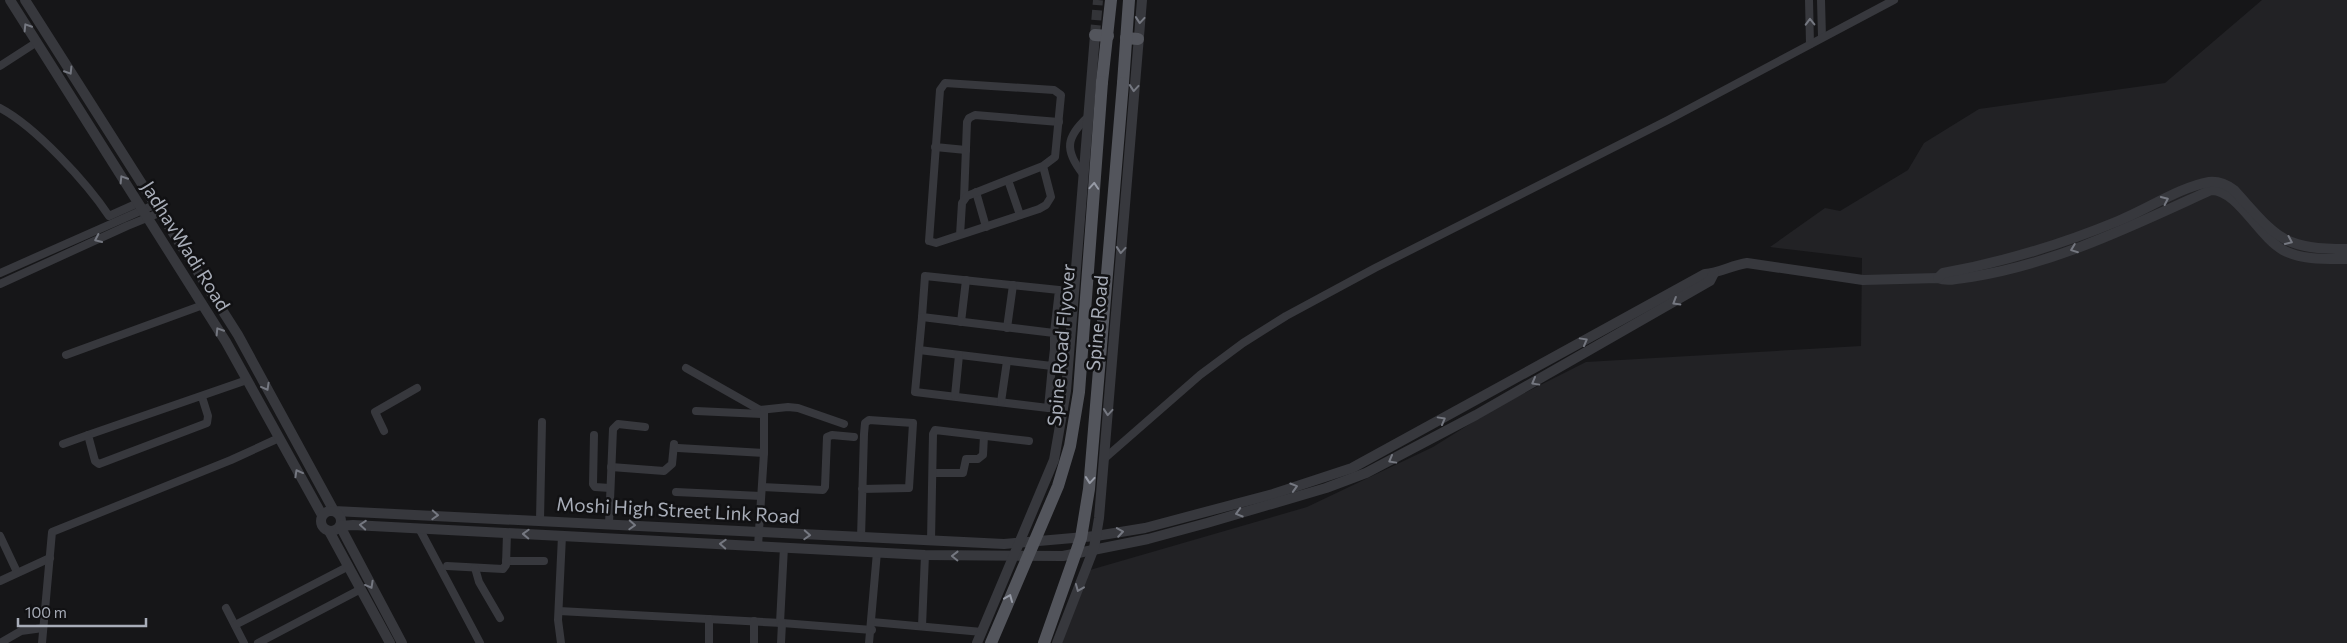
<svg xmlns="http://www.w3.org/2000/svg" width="2347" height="643" font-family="Commissioner,sans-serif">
<rect width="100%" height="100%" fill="#161618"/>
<!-- built -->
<path fill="#222225" d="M2262,0H2347V643H1060L1083,572L1307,507L1433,447L1497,407L1586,362L1861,346L1862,258L1770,247L1825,208L1840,211L1908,170L1924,143L1979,109L2165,83Z"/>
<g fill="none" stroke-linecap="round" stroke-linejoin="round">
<!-- tertiary-tunnel -->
<path stroke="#333438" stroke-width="10" stroke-dasharray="10 5" stroke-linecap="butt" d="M1095,35L1098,0"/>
<!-- minor -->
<g stroke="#37383d" stroke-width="8">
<path d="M1809,0L1810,44"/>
<path d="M1821,0L1822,37"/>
<path d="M0,66L37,42"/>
<path d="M0,108C36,127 87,183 109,216L138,203"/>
<path d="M935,147L966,150"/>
<path d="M1083,174C1064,150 1066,137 1088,117"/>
<path d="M1008,180L1020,215"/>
<path d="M976,192L986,227"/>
<path d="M964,199L967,122L969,118L975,115L1059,122"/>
<path d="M960,235L962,203L967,196L1043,166L1055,157L1061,95L1054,90L945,83L940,90L929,241L936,243L1039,209L1046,205L1051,197L1043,166"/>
<path d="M0,273L154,205"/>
<path d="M0,284L127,226L159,213"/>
<path d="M922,317L925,276L1059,290L1054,333"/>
<path d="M961,322L966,280"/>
<path d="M1007,328L1013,285"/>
<path d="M919,350L1052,366L1054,349"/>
<path d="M66,355L203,305"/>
<path d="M1052,366L1048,408L915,392L922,317L1054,333V349L1069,350"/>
<path d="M686,368L760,410L788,407L798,408L844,424"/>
<path d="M955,396L959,355"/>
<path d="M202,397L208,416L207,423L99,464L95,461L88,435L247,380"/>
<path d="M1001,402L1007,361"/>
<path d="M696,411L762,414"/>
<path d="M384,431L375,412L417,388"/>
<path d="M594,435L593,484L595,487L610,488"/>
<path d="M63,444L88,435"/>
<path d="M678,448L764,453"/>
<path d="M1105,458L1200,375L1243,343L1286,316L1375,268L1668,120L1894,0"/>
<path d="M611,467L664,471L672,464L674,444"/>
<path d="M934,473H963L966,459H978L983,455L984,436"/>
<path d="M762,487L823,490L825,487L827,437L832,435L854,437"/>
<path d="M676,492L761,496"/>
<path d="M540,520L542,422"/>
<path d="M609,524L613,429L618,424L645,427"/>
<path d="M420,530L480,643"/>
<path d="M0,536L17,572"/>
<path d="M861,538L864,434L865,423L869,420L913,423L909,488L862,489"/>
<path d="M931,541L933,434L935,430L1029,441"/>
<path d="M758,546L764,453V411"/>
<path d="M506,561H544"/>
<path d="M447,566L503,569L506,565L507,533"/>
<path d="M475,568L479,582L500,618"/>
<path d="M0,581L50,558"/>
<path d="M226,608L244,643"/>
<path d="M559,611L782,623L872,630"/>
<path d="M754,621V643"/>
<path d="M872,622L982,632"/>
<path d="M780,623L784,547"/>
<path d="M235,625L349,566"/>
<path d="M922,626L925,555"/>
<path d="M0,643L21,631L43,628"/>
<path d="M42,643L52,532L231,460L279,438"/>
<path d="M258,643L361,589"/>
<path d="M561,643L558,620L562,536"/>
<path d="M709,643V619"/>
<path d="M781,643L782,623"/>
<path d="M869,643L877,552"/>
</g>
<!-- tertiary -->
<g stroke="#37383d" stroke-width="10">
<path d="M10,0L226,342L322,515"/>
<path d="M25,0L238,335L334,511L1004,544L1096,536L1145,528L1273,494L1352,468L1705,274C1720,273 1732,265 1747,263L1863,280L1938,278C1948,282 1960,278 1971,277C2055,264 2134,225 2211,190C2237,189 2259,237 2283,250C2301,260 2326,259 2347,259"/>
<path d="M1938,278L1943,273C2004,262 2060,245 2118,221C2146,210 2180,187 2209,182C2219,181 2226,184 2234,190C2277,237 2280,249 2347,249"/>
<circle cx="331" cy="521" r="10"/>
<path d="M329,531L390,643"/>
<path d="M402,643L340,526L353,525L925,555L1063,556L1148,539L1207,523L1326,488L1366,473L1476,415L1710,281L1714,273"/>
<path d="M977,643L1054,460L1066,391L1095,35"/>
<path d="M1057,643L1094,548L1099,518L1142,0"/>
</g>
<!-- primary -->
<g stroke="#53555c" stroke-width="12">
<path d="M1095,35L1108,36"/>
<path d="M1126,38L1138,39"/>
<path d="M1102,82L1111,0"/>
<path d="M1123,83L1129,0"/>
</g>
<!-- primary-bridge -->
<g stroke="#53555c" stroke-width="12">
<path d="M991,643L1058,486L1070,446L1079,392L1102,82"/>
<path d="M1044,643L1081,538L1089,489L1123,83"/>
</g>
</g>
<!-- one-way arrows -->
<defs><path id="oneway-chevron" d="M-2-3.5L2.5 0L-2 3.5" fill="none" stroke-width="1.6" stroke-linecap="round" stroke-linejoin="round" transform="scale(1.25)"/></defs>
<g stroke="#757881">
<use href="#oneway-chevron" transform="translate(1140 20) rotate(95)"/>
<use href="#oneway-chevron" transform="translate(1810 22) rotate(-91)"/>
<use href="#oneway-chevron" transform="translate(27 27) rotate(-122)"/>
<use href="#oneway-chevron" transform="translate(69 71) rotate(58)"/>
<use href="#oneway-chevron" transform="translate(1134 88) rotate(95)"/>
<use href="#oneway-chevron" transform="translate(123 179) rotate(-122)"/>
<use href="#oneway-chevron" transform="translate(2165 200) rotate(-25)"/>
<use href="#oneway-chevron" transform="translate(98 239) rotate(155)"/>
<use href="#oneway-chevron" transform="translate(2289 241) rotate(24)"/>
<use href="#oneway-chevron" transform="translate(2074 249) rotate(159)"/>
<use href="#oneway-chevron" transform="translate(1121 250) rotate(95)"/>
<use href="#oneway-chevron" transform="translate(1676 302) rotate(149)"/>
<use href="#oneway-chevron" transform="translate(219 331) rotate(-122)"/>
<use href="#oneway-chevron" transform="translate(1584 341) rotate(-29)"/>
<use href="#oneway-chevron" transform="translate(1535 382) rotate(151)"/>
<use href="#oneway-chevron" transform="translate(266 387) rotate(61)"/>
<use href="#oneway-chevron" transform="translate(1108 412) rotate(95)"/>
<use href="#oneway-chevron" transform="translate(1442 420) rotate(-29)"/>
<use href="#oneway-chevron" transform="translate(1392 460) rotate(151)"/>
<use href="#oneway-chevron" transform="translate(298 473) rotate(-119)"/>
<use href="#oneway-chevron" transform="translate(1294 487) rotate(-17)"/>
<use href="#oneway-chevron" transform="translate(1239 513) rotate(164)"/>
<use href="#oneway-chevron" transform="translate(435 515) rotate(3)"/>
<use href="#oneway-chevron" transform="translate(363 525) rotate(-176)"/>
<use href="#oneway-chevron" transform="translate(632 525) rotate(3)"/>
<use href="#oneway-chevron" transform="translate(1120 532) rotate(-9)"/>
<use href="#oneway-chevron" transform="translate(526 534) rotate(-178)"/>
<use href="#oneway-chevron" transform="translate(807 535) rotate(3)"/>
<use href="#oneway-chevron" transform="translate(723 544) rotate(-177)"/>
<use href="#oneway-chevron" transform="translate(955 556) rotate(-179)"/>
<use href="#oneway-chevron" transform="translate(370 585) rotate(61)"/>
<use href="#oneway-chevron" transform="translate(1079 588) rotate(112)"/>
</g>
<g stroke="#979ba6">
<use href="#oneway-chevron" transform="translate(1094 186) rotate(-86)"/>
<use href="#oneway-chevron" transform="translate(1090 480) rotate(95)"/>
<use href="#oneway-chevron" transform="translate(1009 598) rotate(-68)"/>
</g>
<g text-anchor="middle" stroke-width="5" stroke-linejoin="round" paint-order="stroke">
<!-- street labels -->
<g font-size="19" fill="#a8adb8" stroke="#111113">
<text transform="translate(186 246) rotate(58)" y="7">JadhavWadi Road</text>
<text transform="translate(1097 323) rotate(-85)" y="7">Spine Road</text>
<text transform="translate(1061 345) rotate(-85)" y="7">Spine Road Flyover</text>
<text transform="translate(678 510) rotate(3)" y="7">Moshi High Street Link Road</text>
</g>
</g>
<!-- scale -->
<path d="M18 618v8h128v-8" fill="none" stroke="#a8adb8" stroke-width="2.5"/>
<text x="25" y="618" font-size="15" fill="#a8adb8" stroke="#111113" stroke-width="4" paint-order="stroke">100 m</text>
</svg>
